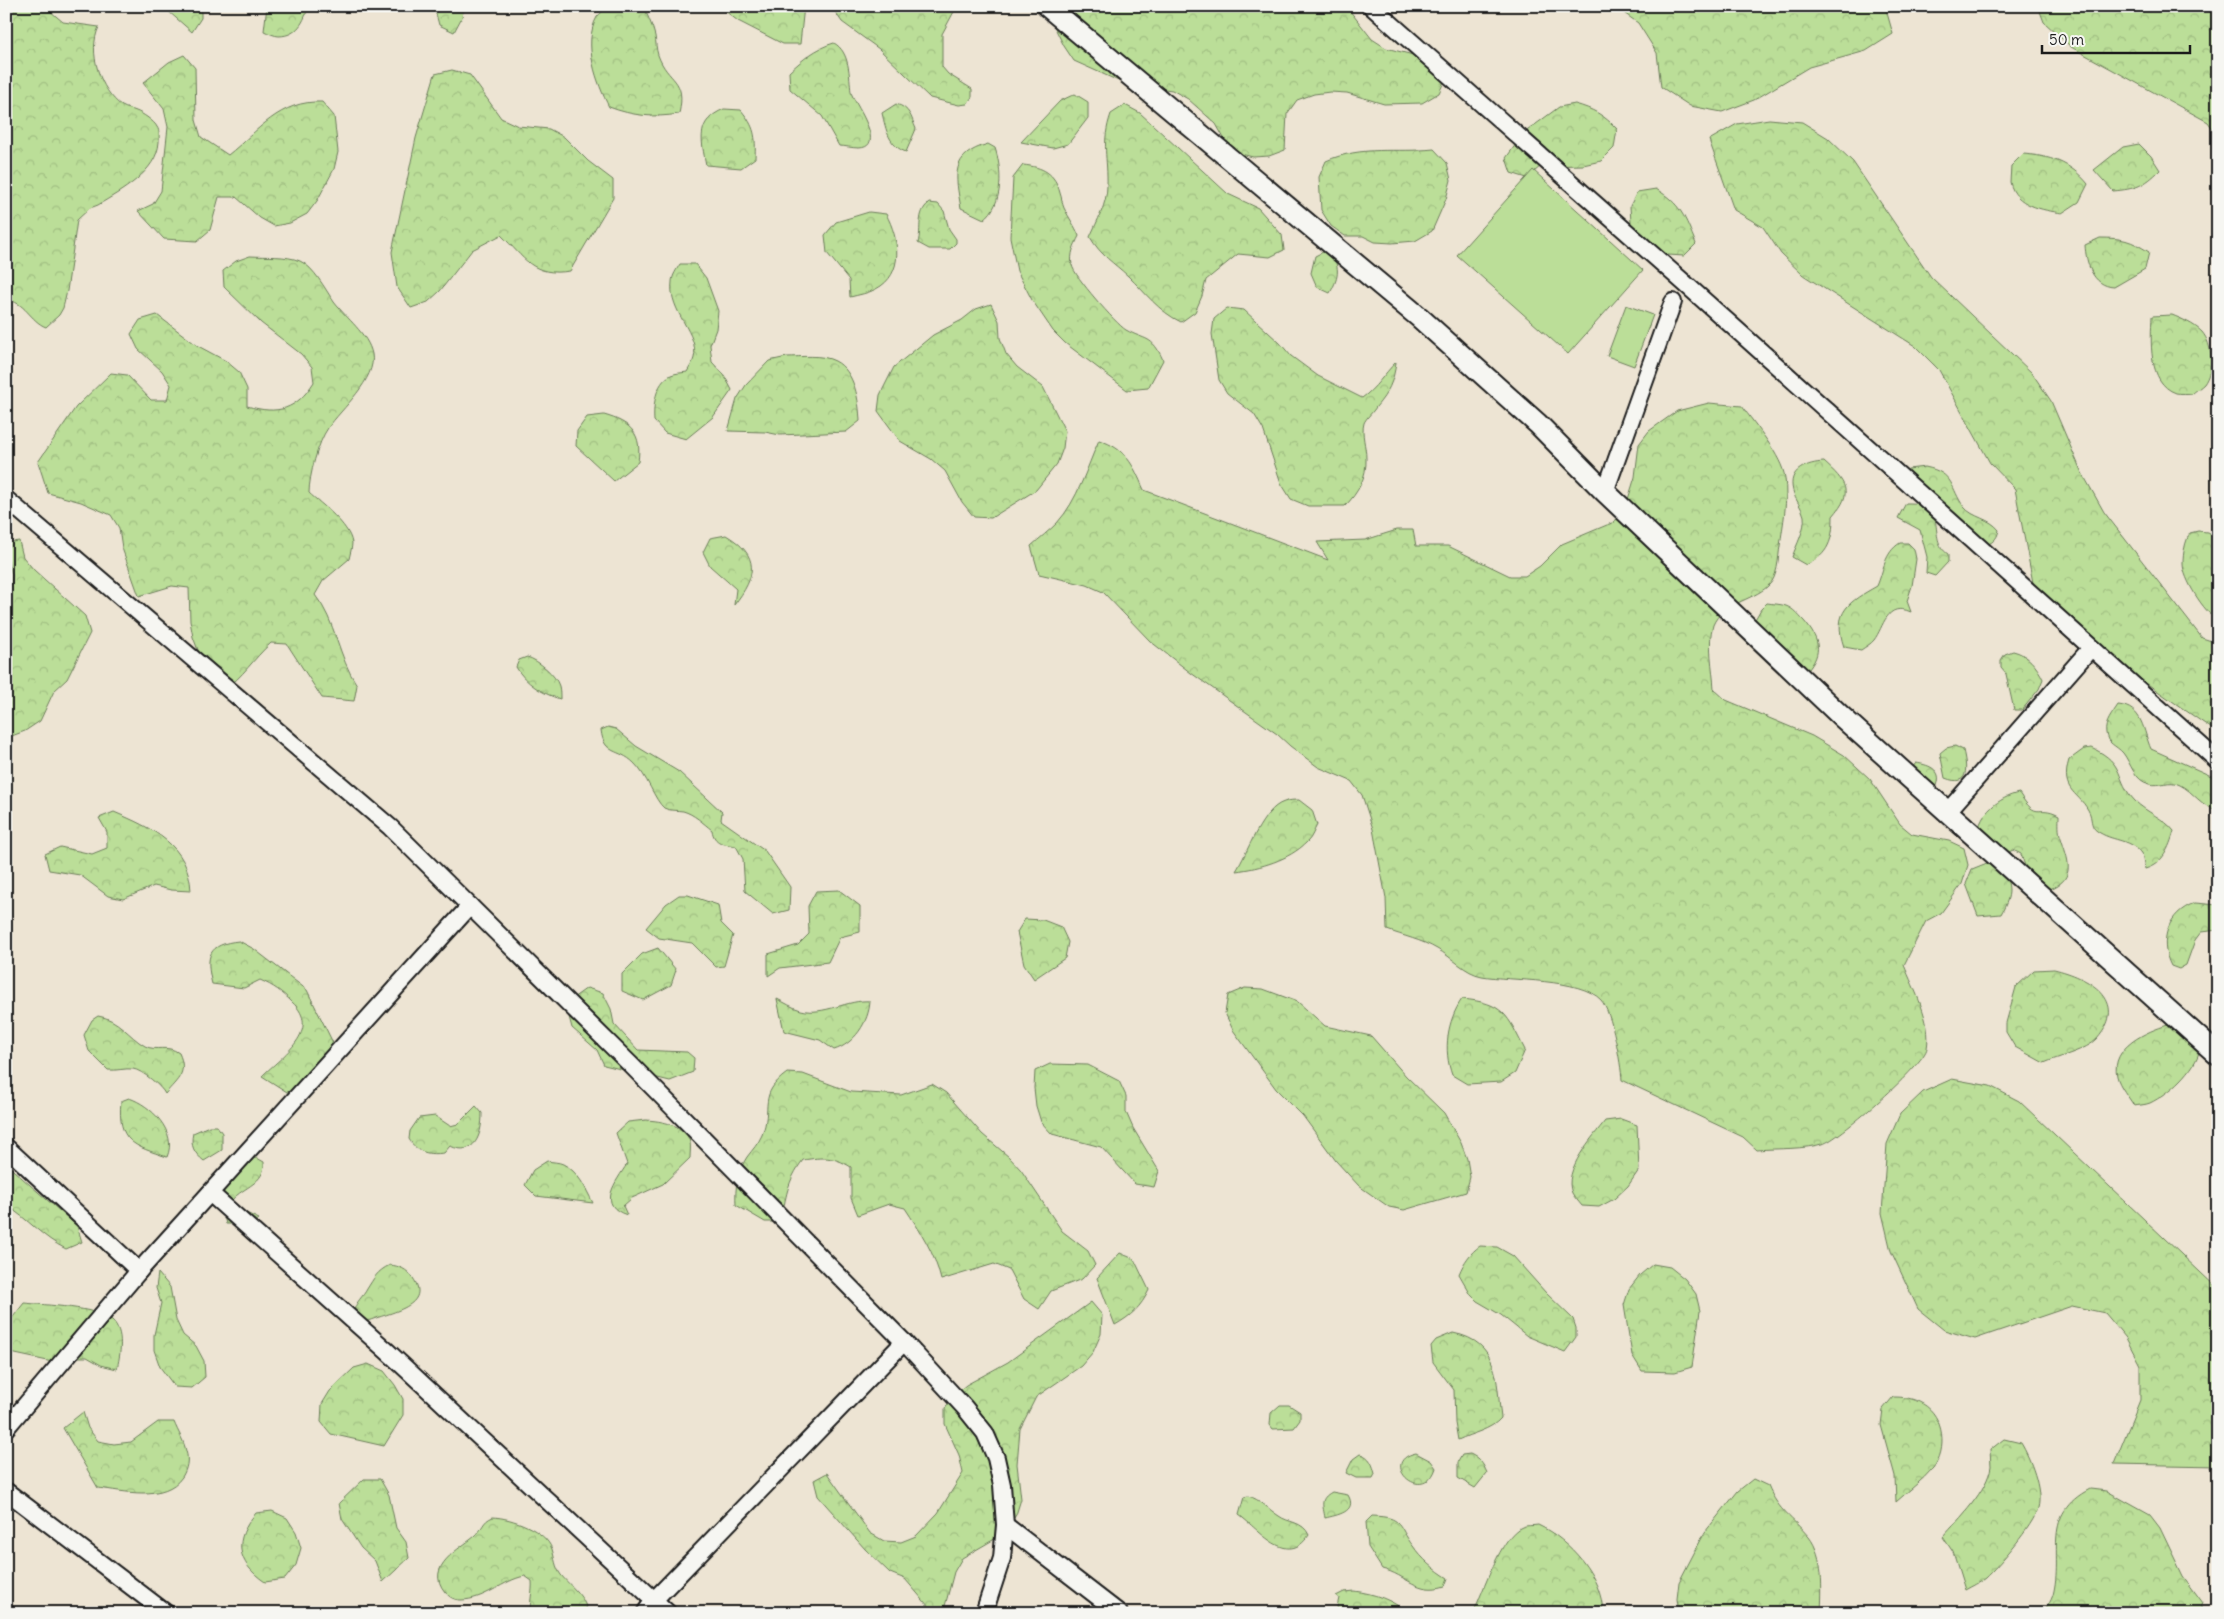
<svg xmlns="http://www.w3.org/2000/svg" width="2224" height="1619" font-family="Delius,sans-serif">
<defs>
<pattern id="forest-crowns" width="20" height="18" patternUnits="userSpaceOnUse" patternTransform="scale(1.25)"><rect width="20" height="18" fill="#bbde98"/><path d="M2 6a3 3 0 1 1 6 0M12 15a3 3 0 1 1 6 0" fill="none" stroke="#a0be82"/></pattern>
</defs>
<rect width="100%" height="100%" fill="#ede4d3"/>
<filter id="ink" filterUnits="userSpaceOnUse"><feTurbulence type="fractalNoise" baseFrequency=".02" numOctaves="2"/><feDisplacementMap in="SourceGraphic" scale="10" xChannelSelector="R" yChannelSelector="G"/><feConvolveMatrix kernelMatrix="1 2 1 2 8 2 1 2 1" color-interpolation-filters="sRGB"/></filter>
<g filter="url(#ink)">
<!-- forest -->
<g fill="url(#forest-crowns)" stroke="#6c7d5a">
<path d="M6,6H44L63,22L99,27C87,52 100,90 122,106C127,109 132,109 136,111C142,113 155,122 157,127C160,131 159,137 159,142C157,172 121,191 98,205L90,208L77,220L67,291L63,308L59,315L46,327C30,321 25,301 6,300Z"/>
<path d="M150,6H201V18L192,32L168,11Z"/>
<path d="M267,6H308C305,21 297,36 279,36C275,36 268,33 264,31Z"/>
<path d="M434,6H464L462,17L454,32L439,25Z"/>
<path d="M608,6H644C647,16 653,26 655,36C656,42 656,49 658,55C668,83 687,77 679,114C654,118 633,116 609,107C597,83 582,44 597,17C600,13 605,10 608,6Z"/>
<path d="M725,6H804L800,44H783L738,21L725,11Z"/>
<path d="M831,6H897L908,11L915,6H957L942,34V67L948,74L972,89V97L967,104L959,105L930,98L879,49L842,22Z"/>
<path d="M1044,6H1346L1372,39L1386,48L1421,57L1447,75L1439,93L1422,103L1384,104L1347,93L1330,92L1314,94L1297,100L1287,114L1285,150L1269,156L1253,157L1237,153L1225,140L1216,124L1188,99L1172,90L1123,83L1074,61L1064,46Z"/>
<path d="M1614,6H1885L1893,34L1866,51L1809,67L1754,100L1722,112L1690,106L1661,87L1657,53L1638,23Z"/>
<path d="M2038,6H2218V136L2208,122L2071,47L2044,22Z"/>
<path d="M834,43C850,52 849,75 851,92C853,102 888,147 859,148C852,148 845,146 839,146L822,116L790,89L789,72C802,60 816,48 834,43Z"/>
<path d="M184,55L195,68L196,120L201,137L228,155C258,131 280,100 322,102L334,116L338,152L334,169L317,201L307,214L290,223L274,226L260,218L236,197H219L210,230L197,241L164,239L138,211L153,204L161,191L168,127L164,109L143,83L169,62Z"/>
<path d="M452,70L470,75L501,118L518,126L549,129L564,137L588,161L613,180V198L570,271C532,277 525,258 501,235L472,250L440,291L428,302L411,308L397,287L392,252L416,138L435,74Z"/>
<path d="M1075,94L1088,102V118L1068,144L1053,148L1021,142L1060,101Z"/>
<path d="M896,104C910,108 911,117 916,129L906,152C889,146 886,130 882,113Z"/>
<path d="M1575,104C1593,109 1604,115 1617,129L1614,148L1601,161L1583,165L1541,166L1527,178L1511,173L1506,158L1524,133L1559,107Z"/>
<path d="M1125,105L1140,113L1228,194L1258,208L1282,235L1284,250L1270,257L1238,254L1206,280L1202,296L1195,312L1181,322C1158,311 1146,293 1128,276C1113,262 1101,256 1090,237C1097,221 1107,204 1107,186C1108,158 1101,143 1111,114Z"/>
<path d="M724,109L741,110C755,127 756,136 755,158L741,168L706,165C701,139 696,121 724,109Z"/>
<path d="M1769,119L1802,122L1828,138L1853,162L1931,277L2032,373L2051,401L2081,471L2104,512L2202,638L2218,643V733L2100,651L2045,617L2034,588L2015,489L1990,463L1939,370L1915,346L1803,275L1781,254L1763,227L1734,210L1709,140L1737,124Z"/>
<path d="M988,144L995,148C1002,169 1004,204 984,219L961,208C955,175 950,155 988,144Z"/>
<path d="M2139,144L2151,156L2160,170C2144,186 2136,189 2113,191L2094,170L2123,147Z"/>
<path d="M1434,149L1447,163L1451,180L1446,199L1432,231L1415,241L1392,243L1375,242L1363,236H1345L1331,226L1321,210L1319,177L1326,161C1362,145 1396,153 1434,149Z"/>
<path d="M2023,154C2050,156 2070,162 2088,184L2079,202L2062,213C2043,210 2015,206 2010,182C2010,177 2011,171 2011,166Z"/>
<path d="M1023,165C1043,167 1055,173 1060,193C1062,198 1062,204 1064,208C1069,218 1075,226 1079,236C1074,246 1070,254 1072,265C1073,275 1116,324 1126,330C1146,341 1152,335 1163,360L1148,388L1127,390L1065,343L1053,331L1032,300L1017,271L1010,237L1013,178Z"/>
<path d="M1656,189C1681,204 1685,217 1696,244L1684,256L1668,255L1641,237L1631,223L1630,206L1637,192Z"/>
<path d="M929,203L938,204L944,211L949,229L956,239V243L950,249H929L918,243C922,229 916,213 929,203Z"/>
<path d="M869,212L886,214C899,238 905,274 876,289C869,293 858,295 850,297L849,280L827,253L825,235L836,222Z"/>
<path d="M2100,238C2122,238 2131,240 2149,252L2145,269L2114,287C2092,286 2086,262 2085,245Z"/>
<path d="M1329,249C1340,267 1340,275 1330,293L1317,287L1311,273L1315,256Z"/>
<path d="M250,256C266,257 286,255 300,261C314,267 325,289 334,302C346,318 368,334 372,354C377,379 341,409 328,428C318,442 309,476 309,493C322,505 349,524 352,543C352,548 350,554 349,559L323,581L315,595C336,621 338,657 357,685L354,701L322,698L287,644L271,643C253,659 243,677 224,690L210,682L193,637L190,621L189,588L172,586L139,596L122,548L119,528L111,515L81,502L48,493L38,462L76,407L111,373L127,375L151,400H167L171,385L162,371L138,349L131,334L140,320L157,315L198,346L226,361L239,372L247,389V406C278,415 296,410 314,382L312,367L301,354L261,323L224,287L223,271L236,261Z"/>
<path d="M680,264H695L706,278L718,311L716,329L710,345L712,362L724,375L732,390L713,417L686,439L665,433L654,421C653,406 655,383 671,375C675,373 682,373 687,372C689,368 693,363 694,358C700,334 668,312 672,282C672,276 677,269 680,264Z"/>
<path d="M991,304L999,321L1000,338L1006,354L1017,367L1043,387L1065,431L1063,448L1057,464L1036,490L991,518L974,517L962,502L945,471L931,459L900,441L878,411L880,395L894,367L933,335L962,320L976,309Z"/>
<path d="M1227,308L1244,310L1280,343L1291,356L1318,376L1362,398C1376,388 1384,374 1396,362C1394,381 1388,393 1376,407C1373,412 1366,418 1364,423C1361,434 1366,446 1366,458C1367,477 1358,493 1345,506H1308L1291,499L1281,483L1263,429L1254,414L1227,393L1219,380L1212,334L1214,319Z"/>
<path d="M2172,315C2182,319 2194,324 2202,332C2213,345 2214,370 2204,384C2201,387 2195,391 2192,394C2187,393 2180,394 2176,393C2147,383 2151,339 2152,316Z"/>
<path d="M787,357C801,357 822,354 835,361C855,371 859,401 860,421L846,432L780,435L765,432L728,431L737,399L746,385L769,361Z"/>
<path d="M1709,403L1742,406C1755,425 1782,456 1785,478C1788,500 1783,524 1780,546C1778,558 1778,578 1768,586C1752,601 1722,603 1713,625C1707,643 1713,669 1714,689L1726,700L1812,736L1844,755L1870,779L1900,824L1912,834L1949,841L1964,848L1968,865L1962,884L1941,913L1926,921L1904,965C1914,990 1932,1021 1927,1048C1925,1064 1841,1137 1825,1143C1804,1150 1778,1148 1757,1150L1743,1137L1622,1080C1621,1064 1612,1012 1601,1000C1581,978 1510,981 1482,976C1465,973 1452,957 1437,949C1422,940 1403,936 1387,930L1386,898L1373,829L1362,795L1351,781L1318,767L1290,746L1277,734L1191,673L1150,641L1103,592L1087,585L1039,574L1031,546C1040,538 1049,531 1057,523C1078,500 1087,467 1099,440C1126,449 1133,464 1144,490L1328,560L1317,542L1365,540L1397,530H1413L1416,546H1448L1510,576H1525L1540,566L1562,544L1614,522L1625,509L1635,477L1639,444L1649,431L1677,411Z"/>
<path d="M604,415C632,423 642,434 638,462L614,481L576,446L577,431L587,417Z"/>
<path d="M1824,462C1846,482 1854,492 1833,516C1833,539 1829,555 1806,565L1792,557C1796,546 1806,528 1804,516C1802,507 1795,500 1793,491C1787,469 1808,463 1824,462Z"/>
<path d="M1925,467C1955,473 1950,488 1964,507C1973,518 1990,518 1999,530C1997,540 1992,543 1982,547L1906,477L1908,469Z"/>
<path d="M1906,503C1952,502 1925,539 1948,554V562L1935,576L1926,573L1927,557L1920,530L1898,518Z"/>
<path d="M2198,531L2207,532L2218,538V620C2204,613 2183,578 2183,564C2183,553 2185,542 2190,533Z"/>
<path d="M726,535C760,555 757,576 734,605L736,589L710,566L703,552L710,538Z"/>
<path d="M19,541L23,557L34,570L85,616L90,633L67,679L54,691L40,721L25,731L9,737L6,724V698L11,690L13,674L9,609L12,575L6,554V543Z"/>
<path d="M1900,543H1908L1914,549L1916,559L1912,586L1907,601L1911,612C1886,601 1884,627 1874,640C1871,644 1865,647 1861,650L1844,647C1832,611 1849,602 1877,586C1884,570 1884,553 1900,543Z"/>
<path d="M1767,603C1773,604 1781,604 1786,606C1794,609 1798,615 1804,621C1822,642 1822,655 1804,675L1753,623L1761,609Z"/>
<path d="M2013,651C2027,654 2037,666 2043,679L2039,689L2022,710H2014L2006,674L2001,668V660L2005,654Z"/>
<path d="M527,657C538,660 556,675 559,686C560,690 560,695 560,699C543,694 525,683 516,667L519,660Z"/>
<path d="M2118,705C2143,707 2143,731 2151,749L2218,779V810C2201,807 2194,792 2180,785C2169,779 2160,787 2150,784C2134,781 2131,763 2123,753C2116,745 2107,744 2106,733C2104,723 2113,713 2118,705Z"/>
<path d="M608,727L616,729L636,746L679,772L722,812L721,820L765,851L790,887L789,910L773,914L745,891L743,859L736,846C724,844 714,844 712,830C703,823 694,814 683,811C677,810 669,811 664,808C655,801 647,775 634,763C619,748 604,756 601,730Z"/>
<path d="M1955,746L1963,750C1967,767 1970,788 1945,778L1940,753L1946,748Z"/>
<path d="M2092,748C2127,764 2114,779 2135,801C2147,813 2164,818 2174,831C2169,848 2163,864 2145,869L2142,853C2125,837 2113,842 2097,831C2091,827 2092,821 2090,814C2081,792 2059,793 2069,760L2084,749Z"/>
<path d="M1916,763C1931,765 1944,771 1936,788L1911,769Z"/>
<path d="M2019,793C2038,823 2037,803 2059,815C2059,822 2058,831 2061,838C2067,858 2078,878 2050,889C2029,879 2028,875 2021,854L2013,850L1999,857L1978,834C1979,814 1999,797 2019,793Z"/>
<path d="M1299,800L1312,810L1317,825C1314,830 1312,838 1307,842C1289,860 1260,868 1236,871C1248,852 1262,809 1284,802C1289,800 1295,800 1299,800Z"/>
<path d="M114,812C152,828 189,845 191,891L171,890L154,886L123,899L108,896L80,875L49,870L45,854L60,847L92,854L107,848V832L99,818Z"/>
<path d="M1987,863L2002,866C2011,887 2012,894 2001,914L1978,916L1966,884L1972,869Z"/>
<path d="M839,890L860,906V932L840,937L828,962L780,968L768,976V954L798,945L809,934L808,906L816,891Z"/>
<path d="M679,895H688L718,905L721,923L733,935L724,966L716,967L692,943L659,938L646,928L666,904Z"/>
<path d="M2195,903L2218,905V930L2201,932L2195,940L2186,965L2179,969L2171,966C2158,941 2168,912 2195,903Z"/>
<path d="M1025,919L1043,920L1061,927L1068,942L1065,958L1034,979L1024,964L1017,932Z"/>
<path d="M239,941L254,949L307,990L337,1051L305,1088L287,1092L262,1076C282,1056 323,1030 292,1002C282,992 274,986 260,980L244,988L212,984C205,956 208,944 239,941Z"/>
<path d="M658,948L676,970L671,985L643,1000L622,991V974L642,954Z"/>
<path d="M2054,969C2088,977 2131,1000 2097,1039C2087,1050 2058,1057 2044,1063L2015,1047L2006,1032V1023L2016,987L2034,970Z"/>
<path d="M587,988L603,993L611,1009L614,1024L638,1050L687,1052L694,1058L693,1072L670,1081L604,1065L597,1050L572,1028L568,1013L573,998Z"/>
<path d="M1245,988L1263,989L1298,1002L1325,1026L1371,1036L1406,1076L1444,1113L1461,1143L1467,1159L1470,1177L1466,1192L1404,1210L1389,1207L1359,1186L1336,1161L1303,1116L1276,1089L1233,1030L1225,1013L1228,995Z"/>
<path d="M777,999C784,1002 793,1008 801,1010C824,1016 848,999 870,1001C869,1022 854,1044 834,1050L820,1040L784,1031Z"/>
<path d="M1462,999C1505,1003 1507,1015 1525,1050L1515,1073L1501,1082L1467,1084L1452,1075C1443,1050 1447,1021 1462,999Z"/>
<path d="M98,1016C119,1019 128,1036 145,1046C156,1052 167,1044 179,1053C188,1073 178,1079 165,1094C162,1087 142,1070 133,1069C125,1068 117,1071 108,1070L89,1051L84,1035L92,1020Z"/>
<path d="M2168,1025H2184L2200,1048C2197,1069 2169,1094 2150,1103C2145,1105 2139,1105 2134,1106C2129,1097 2119,1086 2117,1076C2110,1047 2147,1031 2168,1025Z"/>
<path d="M1050,1064L1088,1065L1119,1081L1126,1096V1112L1133,1128L1159,1171L1154,1187L1135,1184L1101,1147L1052,1134L1041,1122L1036,1106L1034,1088L1035,1071Z"/>
<path d="M787,1073L803,1074L851,1092L901,1095L932,1084L946,1093L982,1134L1009,1157L1021,1170L1062,1231L1088,1251L1095,1265L1082,1279L1051,1291L1039,1309L1024,1299L1009,1270L994,1264L941,1280C935,1253 920,1231 905,1208L889,1204L858,1215L851,1198V1167C833,1156 823,1157 803,1160C787,1181 786,1197 781,1222H765L736,1205C735,1188 737,1172 747,1157C753,1149 758,1144 762,1135C773,1107 757,1095 787,1073Z"/>
<path d="M1952,1079L1990,1086L2019,1101L2218,1289V1466L2114,1464L2140,1400V1365L2126,1338L2105,1313L2072,1306L1975,1339L1944,1330L1918,1309L1891,1251L1882,1213L1887,1144L1900,1114L1923,1092Z"/>
<path d="M129,1098C151,1105 178,1132 167,1157C134,1146 117,1142 121,1101Z"/>
<path d="M476,1106L482,1113C482,1135 475,1157 450,1146L444,1153C429,1155 417,1153 409,1139L410,1131L419,1118L435,1116L450,1126L458,1124Z"/>
<path d="M1621,1119L1637,1125L1639,1170L1628,1186L1614,1199L1599,1207L1582,1206C1579,1202 1574,1197 1572,1193C1562,1170 1593,1137 1605,1121Z"/>
<path d="M646,1120C661,1121 685,1124 690,1142C691,1147 690,1153 690,1158L663,1184L632,1198L623,1206L627,1215C596,1205 616,1182 627,1164L616,1133L628,1122Z"/>
<path d="M209,1126H217L222,1133V1150L204,1161C194,1153 190,1146 193,1133Z"/>
<path d="M257,1158L264,1162C265,1184 244,1186 232,1200L236,1208L259,1219L253,1224H226L220,1201L221,1184L241,1160Z"/>
<path d="M547,1161C552,1162 559,1162 563,1164C578,1171 586,1189 593,1203L536,1196L525,1185L533,1170Z"/>
<path d="M6,1164L77,1226L82,1242L66,1249C43,1238 28,1219 6,1205Z"/>
<path d="M1480,1246L1497,1247L1513,1256L1546,1293L1573,1319L1576,1328V1337L1565,1352L1527,1336L1501,1315L1477,1301L1471,1295L1459,1274C1464,1262 1470,1253 1480,1246Z"/>
<path d="M1120,1253L1134,1259L1149,1290C1141,1307 1131,1316 1115,1325L1097,1278Z"/>
<path d="M1653,1264L1670,1267L1685,1279L1696,1294L1700,1311L1692,1367L1675,1372L1642,1371L1632,1355L1624,1305L1629,1289L1640,1275Z"/>
<path d="M390,1265C399,1266 407,1269 413,1278C434,1308 384,1313 366,1322L354,1311C356,1301 363,1297 367,1289C374,1278 377,1271 390,1265Z"/>
<path d="M158,1273L170,1287L176,1320L183,1335L196,1346L204,1361L205,1377L192,1388L175,1387L160,1367L154,1350V1335L161,1303L156,1288Z"/>
<path d="M1091,1302L1102,1315L1101,1334L1093,1352L1081,1366L1036,1397L1020,1429L1017,1464L1021,1499L1016,1515L1006,1529L993,1540L962,1558L954,1572L945,1606L929,1607L905,1579L890,1573L865,1549L818,1496L814,1480L827,1473L870,1533L884,1541L901,1542L916,1536L938,1513L963,1473L959,1455L945,1424V1409L954,1395L966,1385L1008,1362Z"/>
<path d="M24,1303C45,1305 97,1307 112,1320C125,1332 120,1355 117,1369L101,1365L87,1357H72L57,1363L6,1352V1326Z"/>
<path d="M1453,1333C1500,1342 1496,1380 1501,1418C1491,1430 1472,1433 1458,1440L1455,1423L1454,1390L1433,1362L1431,1346L1436,1340Z"/>
<path d="M368,1364L384,1371L395,1385L403,1399V1415L384,1446L331,1434L321,1422L322,1404L330,1391L354,1368Z"/>
<path d="M1893,1397C1904,1397 1913,1398 1923,1404C1944,1416 1948,1450 1933,1468C1922,1481 1908,1491 1896,1502L1895,1476L1881,1425L1883,1409Z"/>
<path d="M1280,1405H1289L1300,1412V1420L1294,1428L1273,1429L1270,1425L1271,1413Z"/>
<path d="M83,1412L88,1428L98,1441L114,1444L131,1442L158,1422H174C178,1432 184,1441 186,1451C189,1460 187,1469 182,1477C165,1502 123,1491 98,1488L63,1428Z"/>
<path d="M2004,1439L2021,1443C2030,1458 2043,1490 2038,1508C2034,1525 1998,1566 1985,1578C1979,1583 1972,1586 1965,1590L1953,1552L1943,1537C1959,1519 1988,1490 1991,1466C1991,1461 1990,1455 1990,1450Z"/>
<path d="M1416,1453L1431,1461L1436,1468C1423,1507 1377,1461 1416,1453Z"/>
<path d="M1360,1454C1370,1456 1373,1465 1375,1474L1373,1478H1356L1346,1473L1353,1459Z"/>
<path d="M1470,1454C1479,1458 1483,1463 1487,1473L1475,1488L1458,1478V1462L1462,1455Z"/>
<path d="M364,1479H380L389,1495L396,1528L406,1542L409,1558L383,1582L375,1561L361,1548L342,1519L339,1503Z"/>
<path d="M1753,1479L1768,1486C1779,1512 1792,1517 1809,1537C1824,1556 1822,1590 1821,1613H1679L1677,1599L1679,1582L1705,1532L1738,1491Z"/>
<path d="M2090,1489L2107,1491L2150,1515L2160,1528L2183,1576L2203,1603L2199,1613H2044C2047,1607 2051,1601 2053,1595C2064,1552 2040,1515 2090,1489Z"/>
<path d="M1332,1492L1348,1495C1358,1512 1337,1515 1325,1518C1323,1505 1319,1499 1332,1492Z"/>
<path d="M1248,1496C1260,1499 1268,1509 1279,1516C1288,1523 1303,1521 1309,1535C1287,1568 1260,1530 1239,1515L1244,1497Z"/>
<path d="M272,1511L287,1518L296,1532L301,1548L296,1565L285,1579L265,1582C236,1562 233,1540 256,1513Z"/>
<path d="M1372,1516C1404,1517 1397,1525 1413,1546C1422,1559 1435,1570 1448,1578L1445,1586C1417,1595 1407,1575 1382,1569L1368,1547L1366,1522Z"/>
<path d="M493,1517C512,1518 545,1530 552,1549C555,1559 555,1567 561,1575C570,1586 587,1598 587,1613H531C529,1602 533,1592 532,1581L525,1576C503,1580 485,1600 461,1600C454,1600 449,1597 445,1592C424,1566 460,1549 475,1536C483,1529 482,1521 493,1517Z"/>
<path d="M1538,1525C1570,1540 1602,1576 1603,1613H1473C1483,1593 1501,1535 1522,1527C1526,1525 1533,1526 1538,1525Z"/>
<path d="M1354,1591C1375,1594 1391,1599 1408,1613H1340L1337,1607L1339,1598L1336,1596L1344,1592Z"/>
</g>
<!-- park -->
<g fill="#bbde98" stroke="#6c7d5a">
<path d="M1533,170L1643,270L1568,354L1457,255Z"/>
<path d="M1626,305L1653,315L1634,366L1607,356Z"/>
</g>
<g fill="none" stroke-linecap="round" stroke-linejoin="round">
<!-- minor casing -->
<g stroke="#1c1c1c" stroke-width="20">
<g id="minor">
<path d="M1371,6L1680,279L2218,761"/>
<path d="M1605,492L1673,302"/>
<path d="M6,499L390,827L631,1065L904,1342L965,1408L985,1433L996,1458L1002,1485L1005,1525L1002,1558L984,1613"/>
<path d="M1948,811L2091,648"/>
<path d="M6,1147L139,1271"/>
<path d="M210,1193L387,1351L668,1613"/>
<path d="M6,1428L139,1271L470,906"/>
<path d="M6,1491L166,1613"/>
<path d="M1005,1525L1119,1613"/>
<path d="M645,1613L654,1600L904,1342"/>
</g>
</g>
<!-- tertiary casing -->
<g stroke="#1c1c1c" stroke-width="24">
<path id="tertiary" d="M1047,6L1419,317L1538,424L1605,492L1842,717L2218,1055"/>
</g>
<!-- minor -->
<use href="#minor" stroke="#f6f6f2" stroke-width="16"/>
<!-- tertiary -->
<use href="#tertiary" stroke="#f6f6f2" stroke-width="20"/>
</g>
</g>
<!-- margin -->
<rect width="2224" height="1619" fill="none" stroke="#f6f6f2" stroke-width="25"/>
<rect x="12" y="12" width="2199" height="1594" fill="none" stroke="#1c1c1c" stroke-width="2" filter="url(#ink)"/>
<!-- scale -->
<path d="M2042 45v8h148v-8" fill="none" stroke="#1c1c1c" stroke-width="2.5"/>
<text x="2049" y="45" font-size="15" fill="#1c1c1c" stroke="#f6f6f2" stroke-width="4" paint-order="stroke">50 m</text>
</svg>
